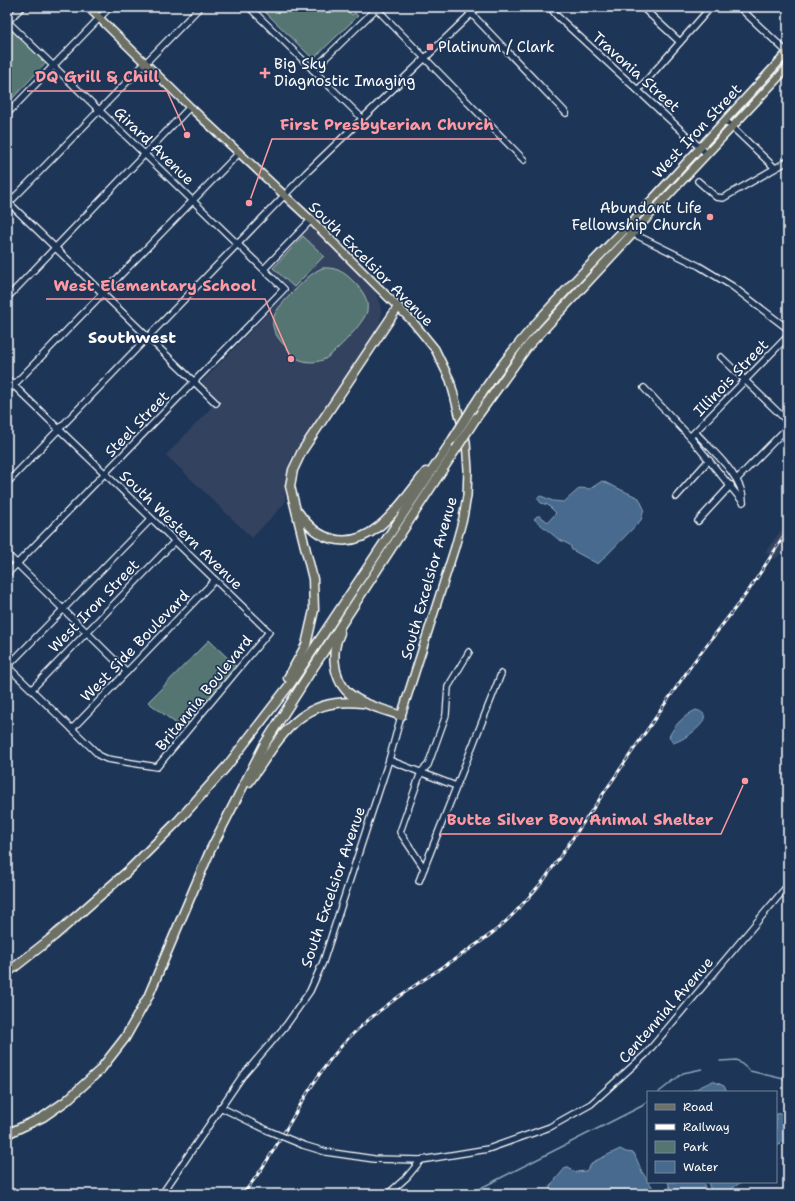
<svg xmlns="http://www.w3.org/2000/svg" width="795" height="1201" font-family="'Shantell Sans',sans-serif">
<rect width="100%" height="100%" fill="#1d3557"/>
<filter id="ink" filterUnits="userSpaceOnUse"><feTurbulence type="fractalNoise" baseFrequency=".025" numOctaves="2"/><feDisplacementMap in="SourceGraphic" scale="8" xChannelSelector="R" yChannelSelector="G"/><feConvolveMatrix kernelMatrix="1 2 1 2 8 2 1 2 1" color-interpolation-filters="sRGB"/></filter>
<g filter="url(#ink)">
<!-- built -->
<g fill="#32425e">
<path d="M310,226L374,287L379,301L382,314L378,330L291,458L286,478L285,503L252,538L166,455L210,409L211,405L210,401L196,388L291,289L270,268Z"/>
<path d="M788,521V544L776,559L765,552Z"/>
</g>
<!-- green -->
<g fill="#557573" stroke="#aabab9">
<path d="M260,7H349L347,10L352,15L355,13L358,16L313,59Z"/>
<path d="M8,26L46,63L12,99L7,94Z"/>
<path d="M303,236L324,256L294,287L273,268Z"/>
<path d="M322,268C337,267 344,272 354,282C362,290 369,299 367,311C365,322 335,353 325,359C317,363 306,363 298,359C293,357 289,350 285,346C262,322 275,311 294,291C303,282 311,273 322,268Z"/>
<path d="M209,640L236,666L183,729L148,702Z"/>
</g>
<!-- water -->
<g fill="#466b8e" stroke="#90a6bb">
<path d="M602,481L639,498L644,509L641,520L598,564L572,550L570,545L558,539L534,519L537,516H540L548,522L556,513L548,505L541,503L537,498L541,496L553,501L564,502L580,488L590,489Z"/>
<path d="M696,710C721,716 683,741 673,743L669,737C674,725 685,715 696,710Z"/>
<path d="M713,1081L724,1086L727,1092H689Z"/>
<path d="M788,1113V1136L776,1148V1114Z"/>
<path d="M620,1149L626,1152L634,1153L642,1172L653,1188L651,1192L645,1194H551L550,1186L566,1167H569L574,1172L586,1171L593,1162Z"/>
<path d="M668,1182H703L707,1194H672Z"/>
<path d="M708,1182H741L725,1194H712Z"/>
</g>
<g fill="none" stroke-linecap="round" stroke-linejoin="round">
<!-- stream -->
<g stroke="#90a6bb" stroke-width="1.5">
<path d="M720,1061L737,1060L750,1071L788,1080"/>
<path d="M659,1092L683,1073L702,1069"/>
<path d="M469,1194L642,1106L648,1101"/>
</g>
<!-- minor casing -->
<g stroke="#fff" stroke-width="8">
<g id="minor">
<path d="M249,7L363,119"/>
<path d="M375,7L524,160"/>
<path d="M465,7L566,113"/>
<path d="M550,7L557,16L707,154"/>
<path d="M642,7L680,42"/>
<path d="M739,7L788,53"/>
<path d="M7,21L284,289L7,574"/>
<path d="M7,22L22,7"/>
<path d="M313,70L378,7"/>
<path d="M638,90L711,7"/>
<path d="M7,114L110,7"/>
<path d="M725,120L775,168"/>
<path d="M698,181L716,197L723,198L788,161"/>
<path d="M7,201L216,403"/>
<path d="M7,205L200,7"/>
<path d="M630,232L699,266L732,286L788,329"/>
<path d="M264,269L311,220"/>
<path d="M7,298L190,107"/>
<path d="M721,357L785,419L787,425L785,430L737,479"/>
<path d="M7,379L269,632L157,767L107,759L100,756L7,666"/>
<path d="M644,388L690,437L743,502"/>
<path d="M7,392L239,153"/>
<path d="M695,432C711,450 744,477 743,501"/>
<path d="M690,437L788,336"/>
<path d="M7,483L306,173L478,7"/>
<path d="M676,497L709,460"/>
<path d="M698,521L731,485"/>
<path d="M7,554L127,672"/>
<path d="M7,667L151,519"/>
<path d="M32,689L175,541"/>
<path d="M72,729L215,580"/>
<path d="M389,760L456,786"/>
<path d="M424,868L400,832L421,772L428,765L446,715L448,687L469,652"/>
<path d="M419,881L501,674"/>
<path d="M220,1107L269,1131"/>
<path d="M303,1145L326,1152L374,1159L421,1160L488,1149L550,1127L591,1104L646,1054L788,885"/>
<path d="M162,1194L241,1078L287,1024L310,991L323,962L337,919L389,760L401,716"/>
<path d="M388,1194L407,1177L421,1160"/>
</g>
</g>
<!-- major casing -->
<g stroke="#fff" stroke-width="10">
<g id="major">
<path d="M88,7L190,107L311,220L413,322L435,349L450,380L466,441L468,470L467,496L463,518L455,547L401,716"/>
<path d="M625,229L788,52"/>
<path d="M633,233L788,67"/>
</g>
</g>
<!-- highway casing -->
<g stroke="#fff" stroke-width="11">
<g id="highway">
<path d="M473,407C515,340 571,285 625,229"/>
<path d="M476,418L528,346L633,233"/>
<path d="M298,512C307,525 318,536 333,539C374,550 404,499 426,472"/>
<path d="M340,633C329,656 334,686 357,699C370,707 387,710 401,716"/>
<path d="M288,678L306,645L314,610L313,579L290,486L293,470L302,451L398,307"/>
<path d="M249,782C281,737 299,696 362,703"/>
<path d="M7,973L54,936L128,871L178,821L227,766L291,683L453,439"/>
<path d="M7,1134L43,1117L66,1101L100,1070L125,1038L148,997L210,851L264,745L309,674L456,449"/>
</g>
</g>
<!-- minor -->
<use href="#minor" stroke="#1d3557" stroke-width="5.5"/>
<!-- major -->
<use href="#major" stroke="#6c7065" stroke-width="7"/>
<!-- highway -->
<use href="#highway" stroke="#6c7065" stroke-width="8"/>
<!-- rail casing -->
<g stroke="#fff" stroke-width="3">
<path id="rail" d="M243,1194C285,1143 308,1075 357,1030C398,992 447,967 491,934C511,919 527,899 544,880L693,663L749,590L788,530"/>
</g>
<!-- rail -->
<use href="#rail" stroke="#1d3557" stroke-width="1.5" stroke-dasharray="4.5" stroke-linecap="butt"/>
<!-- minor-bridge casing -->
<g stroke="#fff" stroke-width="8" stroke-linecap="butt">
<path id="minor-bridge" d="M269,1131L303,1145"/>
</g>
<!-- highway-bridge casing -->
<g stroke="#fff" stroke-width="11" stroke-linecap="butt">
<g id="highway-bridge">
<path d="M453,439L473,407"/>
<path d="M456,449L476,418"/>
</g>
</g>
<!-- minor-bridge -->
<use href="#minor-bridge" stroke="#1d3557" stroke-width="5.5"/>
<!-- highway-bridge -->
<use href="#highway-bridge" stroke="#6c7065" stroke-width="8"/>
</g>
</g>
<!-- markers -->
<g fill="#ff9aa2" stroke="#1d3557" stroke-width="1.5">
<rect x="426" y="43" width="8" height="8" rx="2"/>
<path d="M263 67h4v4h4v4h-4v4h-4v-4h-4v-4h4z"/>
<circle cx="710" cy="217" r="4"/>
</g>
<g text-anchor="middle" stroke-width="3.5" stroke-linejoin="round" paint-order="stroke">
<!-- poi labels -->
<g font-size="15" fill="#fff" stroke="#1d3557" text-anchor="start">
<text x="438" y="52">Platinum / Clark</text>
<text x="274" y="69">Big Sky<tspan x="274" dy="17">Diagnostic Imaging</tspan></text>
<text x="702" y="213" text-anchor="end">Abundant Life<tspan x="702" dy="17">Fellowship Church</tspan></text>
</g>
<!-- street labels -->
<g font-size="15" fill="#fff" stroke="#1d3557">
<text transform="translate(636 72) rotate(42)" y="5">Travonia Street</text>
<text transform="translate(697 131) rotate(-47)" y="5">West Iron Street</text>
<text transform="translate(154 146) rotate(44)" y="5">Girard Avenue</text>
<text transform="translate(371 264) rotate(45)" y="5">South Excelsior Avenue</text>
<text transform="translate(731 378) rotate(-46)" y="5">Illinois Street</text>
<text transform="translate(137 424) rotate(-46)" y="5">Steel Street</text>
<text transform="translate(181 530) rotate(44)" y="5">South Western Avenue</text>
<text transform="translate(429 578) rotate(-74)" y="5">South Excelsior Avenue</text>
<text transform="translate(94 606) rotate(-46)" y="5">West Iron Street</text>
<text transform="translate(135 646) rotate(-46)" y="5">West Side Boulevard</text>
<text transform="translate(204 693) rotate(-51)" y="5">Britannia Boulevard</text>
<text transform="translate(333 887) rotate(-71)" y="5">South Excelsior Avenue</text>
<text transform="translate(666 1010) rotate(-49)" y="5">Centennial Avenue</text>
</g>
<!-- neighbourhood labels -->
<g font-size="16" font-weight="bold" fill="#fff" stroke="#1d3557">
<text x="132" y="343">Southwest</text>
</g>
</g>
<!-- callouts -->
<path fill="none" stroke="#ff9aa2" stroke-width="1.5" d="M187 135L167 91H27M249 203L272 139H502M291 359L265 299H46M745 781L721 834H439"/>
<g fill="#ff9aa2" stroke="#1d3557" stroke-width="1.5">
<circle cx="187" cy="135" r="4"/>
<circle cx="249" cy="203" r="4"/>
<circle cx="291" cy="359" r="4"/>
<circle cx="745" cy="781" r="4"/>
</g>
<g font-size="16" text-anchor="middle" font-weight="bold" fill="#ff9aa2" stroke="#1d3557" stroke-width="3.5" stroke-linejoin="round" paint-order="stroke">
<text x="97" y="82">DQ Grill &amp; Chill</text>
<text x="387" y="130">First Presbyterian Church</text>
<text x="155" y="291">West Elementary School</text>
<text x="580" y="825">Butte Silver Bow Animal Shelter</text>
</g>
<!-- margin -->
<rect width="795" height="1201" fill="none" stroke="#1d3557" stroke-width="24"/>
<rect x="12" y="12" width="771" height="1177" fill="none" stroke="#fff" stroke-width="1.5" filter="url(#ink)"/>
<!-- legend -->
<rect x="647" y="1091" width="130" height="92" fill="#1d3557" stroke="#77869a"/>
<rect x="655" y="1104" width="20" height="6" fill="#6c7065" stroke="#77869a"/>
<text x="683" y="1111" font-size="12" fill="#ffffff">Road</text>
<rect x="655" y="1124" width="20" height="6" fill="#ffffff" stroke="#77869a"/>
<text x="683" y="1131" font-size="12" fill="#ffffff">Railway</text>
<rect x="655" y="1141" width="20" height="12" fill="#557573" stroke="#77869a"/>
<text x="683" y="1151" font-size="12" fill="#ffffff">Park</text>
<rect x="655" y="1161" width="20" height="12" fill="#466b8e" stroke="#77869a"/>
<text x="683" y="1171" font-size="12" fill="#ffffff">Water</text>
</svg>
